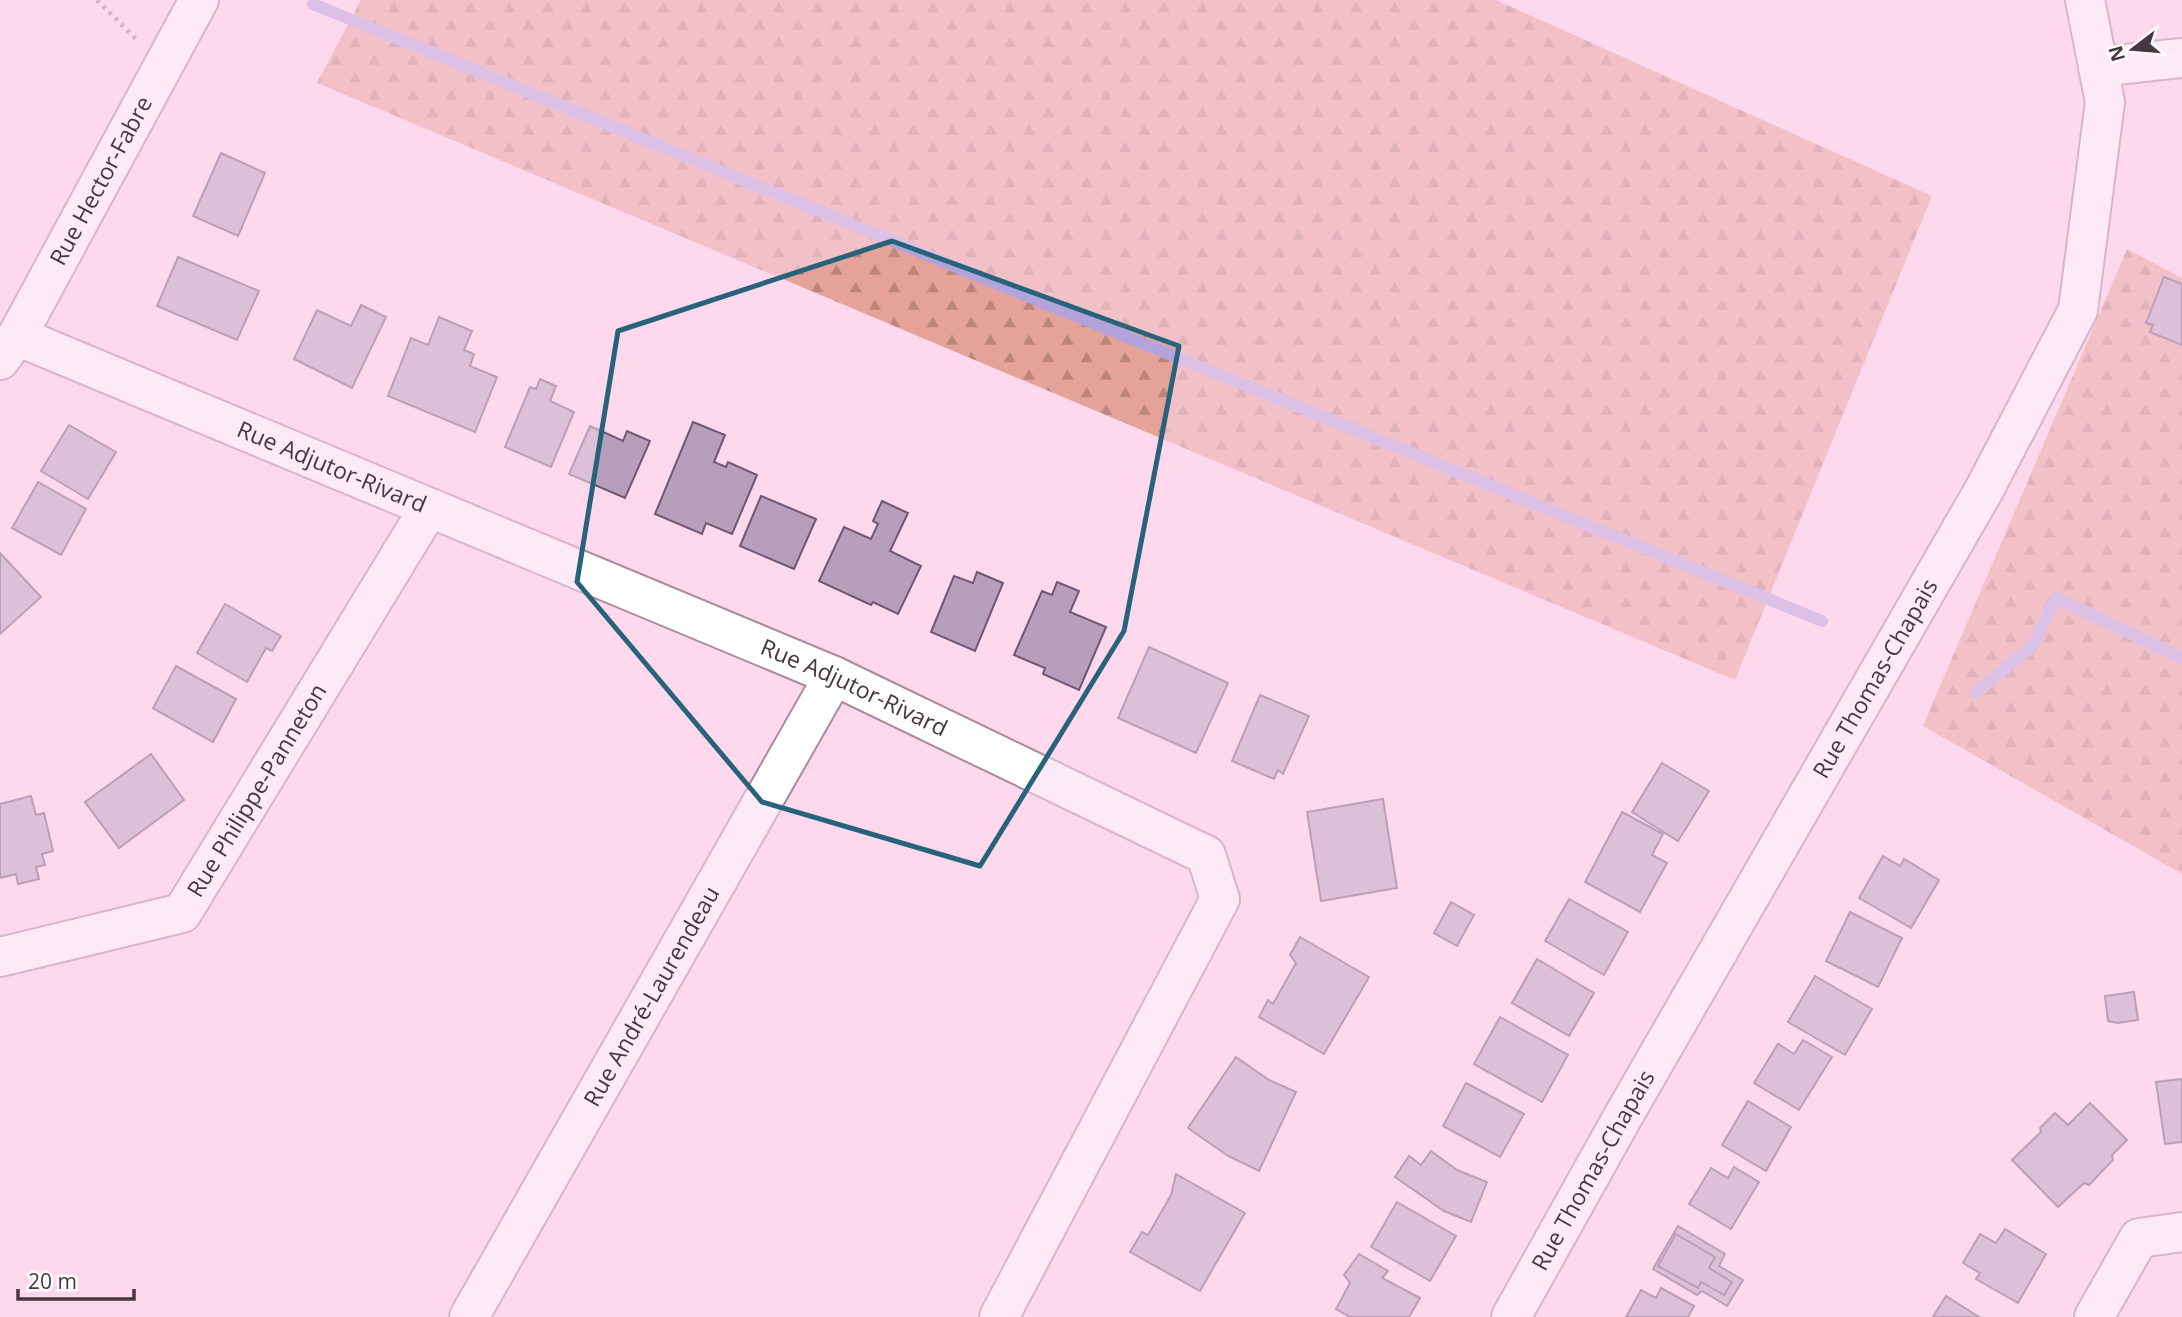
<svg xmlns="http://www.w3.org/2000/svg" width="2182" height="1317" font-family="'Open Sans',sans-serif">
<defs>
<pattern id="forest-firs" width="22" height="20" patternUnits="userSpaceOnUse" patternTransform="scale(1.75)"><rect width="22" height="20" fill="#e5a298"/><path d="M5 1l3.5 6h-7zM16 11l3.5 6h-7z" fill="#bb857d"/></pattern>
</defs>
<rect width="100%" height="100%" fill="#fed9ee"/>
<!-- forest -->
<g fill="url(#forest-firs)">
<path d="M361,0H1496L1932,196L1735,680L317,83Z"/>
<path d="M2127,249L2182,278V874L1923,726Z"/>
</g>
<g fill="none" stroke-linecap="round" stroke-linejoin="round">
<!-- stream -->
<g stroke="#b3a3db" stroke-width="12">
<path d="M313,4L1822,621"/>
<path d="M1975,693L2033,646L2056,598L2182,658"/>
</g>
</g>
<!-- building -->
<g fill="#b79fbc" stroke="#6e5873" stroke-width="2">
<path d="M221,153L265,173L238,236L193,216Z"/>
<path d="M178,257L259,291L237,340L157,306Z"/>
<path d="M2164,277L2182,284V345L2150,332L2153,325L2146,323Z"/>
<path d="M361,305L386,317L352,388L294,359L317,310L351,326Z"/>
<path d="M439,317L472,331L464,350L474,354L470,366L497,377L475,432L388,396L411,338L428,345Z"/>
<path d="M540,379L556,386L550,401L574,412L551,467L505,447L530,387L536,389Z"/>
<path d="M693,422L725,435L714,462L726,467L728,462L757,475L732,534L706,523L702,534L655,514Z"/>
<path d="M69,425L116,452L88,499L41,471Z"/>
<path d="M590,426L623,441L627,431L650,441L625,498L569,474Z"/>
<path d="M38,482L86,509L61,555L12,528Z"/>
<path d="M761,496L816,519L794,569L740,546Z"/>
<path d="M882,501L908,513L890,551L921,566L898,614L873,602L871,605L819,581L844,527L871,539L878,524L873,521Z"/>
<path d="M0,553L41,597L0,634Z"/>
<path d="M977,572L1003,583L975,651L931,632L954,576L973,583Z"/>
<path d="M1057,582L1079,591L1070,612L1106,627L1079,690L1043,674L1045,668L1014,655L1042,591L1052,595Z"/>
<path d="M225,604L281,636L272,651L266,648L247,682L197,653Z"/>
<path d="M1149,647L1228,683L1196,753L1118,718Z"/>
<path d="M176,666L236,699L213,742L153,708Z"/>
<path d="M1260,695L1309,716L1283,774L1278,770L1274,779L1232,761Z"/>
<path d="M151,754L184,800L119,848L85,802Z"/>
<path d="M1662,763L1709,791L1678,841L1632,812Z"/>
<path d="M31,796L36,815L44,813L53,851L42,854L45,865L36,867L39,879L18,884L16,874L0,878V804Z"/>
<path d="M1383,799L1397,888L1321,901L1307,812Z"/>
<path d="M1622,812L1663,834L1652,855L1667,863L1640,912L1585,882Z"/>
<path d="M1883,856L1900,866L1904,859L1939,880L1911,928L1859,898Z"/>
<path d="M1569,899L1628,932L1604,975L1545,941Z"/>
<path d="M1451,902L1474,915L1457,946L1434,933Z"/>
<path d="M1850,912L1902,938L1878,987L1826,961Z"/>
<path d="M1300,937L1369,977L1324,1054L1259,1017L1268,1000L1273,1004L1296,963L1290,955Z"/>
<path d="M1537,959L1594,993L1569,1036L1512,1003Z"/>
<path d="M1815,976L1872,1009L1845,1055L1788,1022Z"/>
<path d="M2134,992L2138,1020L2118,1023L2108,1021L2105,996Z"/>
<path d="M1500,1017L1568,1055L1542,1102L1474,1064Z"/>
<path d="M1803,1040L1832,1057L1799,1110L1754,1083L1778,1044L1794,1054Z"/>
<path d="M1236,1057L1269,1080L1296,1092L1259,1171L1228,1156L1188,1128Z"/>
<path d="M2182,1079V1142L2165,1144L2156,1082Z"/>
<path d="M1466,1083L1524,1114L1500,1157L1443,1126Z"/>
<path d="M1748,1101L1791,1127L1766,1171L1722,1145Z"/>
<path d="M2090,1103L2127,1140L2112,1155L2113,1160L2089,1185L2084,1183L2058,1207L2012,1160L2041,1132L2040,1128L2055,1113L2068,1125Z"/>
<path d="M1431,1151L1457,1170L1487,1182L1471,1222L1444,1211L1395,1177L1409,1156L1421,1165Z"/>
<path d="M1734,1167L1759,1182L1731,1229L1689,1204L1711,1168L1728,1178Z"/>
<path d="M1176,1174L1245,1213L1200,1291L1130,1252L1142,1232L1148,1235L1171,1195Z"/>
<path d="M1397,1202L1456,1236L1430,1281L1371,1247Z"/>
<path d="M1678,1226L1725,1254L1719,1266L1743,1280L1727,1306L1702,1291L1697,1295L1653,1269Z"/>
<path d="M2005,1229L2046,1254L2018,1303L1976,1279L1980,1273L1963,1263L1980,1234L1996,1243Z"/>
<path d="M1676,1234L1715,1257L1709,1268L1732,1282L1724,1295L1701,1282L1698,1288L1658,1266Z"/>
<path d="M1359,1254L1388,1271L1382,1278L1420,1298L1409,1317H1350L1336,1309L1350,1283L1344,1275Z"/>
<path d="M1661,1288L1694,1306L1688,1317H1626L1641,1290L1656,1298Z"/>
<path d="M1946,1296L1979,1317H1933Z"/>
</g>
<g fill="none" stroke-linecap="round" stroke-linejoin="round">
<!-- street casing -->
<g stroke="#ac8a9d" stroke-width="42">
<g id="street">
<path d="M2098,67L2182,58"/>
<path id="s1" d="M17,336L834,676L1206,855L1220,899L999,1317"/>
<path id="s2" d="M0,360L17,336L199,0"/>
<path id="s3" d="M0,957L182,913L429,508"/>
<path id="s4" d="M469,1317L834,676"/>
<path id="s5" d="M1511,1317L1625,1113L1984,490L2078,310L2105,102L2085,0"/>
<path d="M2094,1317L2139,1238L2182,1232"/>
</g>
</g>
<!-- path -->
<path stroke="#a38997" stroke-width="4.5" stroke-dasharray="3.5 5" stroke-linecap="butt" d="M97,0L136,39"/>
<!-- street -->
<use href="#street" stroke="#fff" stroke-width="38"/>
</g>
<!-- marked area -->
<path d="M0 0H2182V1317H0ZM892,241L1179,346L1124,631L980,866L762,802L577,582L618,331Z" fill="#fed9ee" fill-opacity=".55" fill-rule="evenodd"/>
<path fill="none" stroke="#28637c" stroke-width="5" stroke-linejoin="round" d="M892,241L1179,346L1124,631L980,866L762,802L577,582L618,331Z"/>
<g text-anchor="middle" stroke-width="5" stroke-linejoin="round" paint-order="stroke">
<!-- street labels -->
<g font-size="23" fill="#473840" stroke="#fff">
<text dy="8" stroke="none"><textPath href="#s2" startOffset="206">Rue Hector-Fabre</textPath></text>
<text dy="8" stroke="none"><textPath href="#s1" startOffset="341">Rue Adjutor-Rivard</textPath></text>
<text dy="8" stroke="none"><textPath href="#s5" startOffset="735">Rue Thomas-Chapais</textPath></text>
<text dy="8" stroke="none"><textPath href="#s1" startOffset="908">Rue Adjutor-Rivard</textPath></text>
<text dy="8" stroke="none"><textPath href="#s3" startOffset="331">Rue Philippe-Panneton</textPath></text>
<text dy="8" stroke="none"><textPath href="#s4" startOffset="369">Rue André-Laurendeau</textPath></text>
<text dy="8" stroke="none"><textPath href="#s5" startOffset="168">Rue Thomas-Chapais</textPath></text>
</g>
</g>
<!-- north arrow -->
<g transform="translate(2133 49) rotate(254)" stroke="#ffffff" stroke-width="5" paint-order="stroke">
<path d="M0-5L12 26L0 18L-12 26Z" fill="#473840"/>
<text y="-10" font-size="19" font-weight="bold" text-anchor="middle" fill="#473840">N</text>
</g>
<!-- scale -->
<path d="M18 1289v10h116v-10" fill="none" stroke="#473840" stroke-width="3.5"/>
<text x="28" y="1289" font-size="21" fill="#473840" stroke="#ffffff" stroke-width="5" paint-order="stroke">20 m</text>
</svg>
